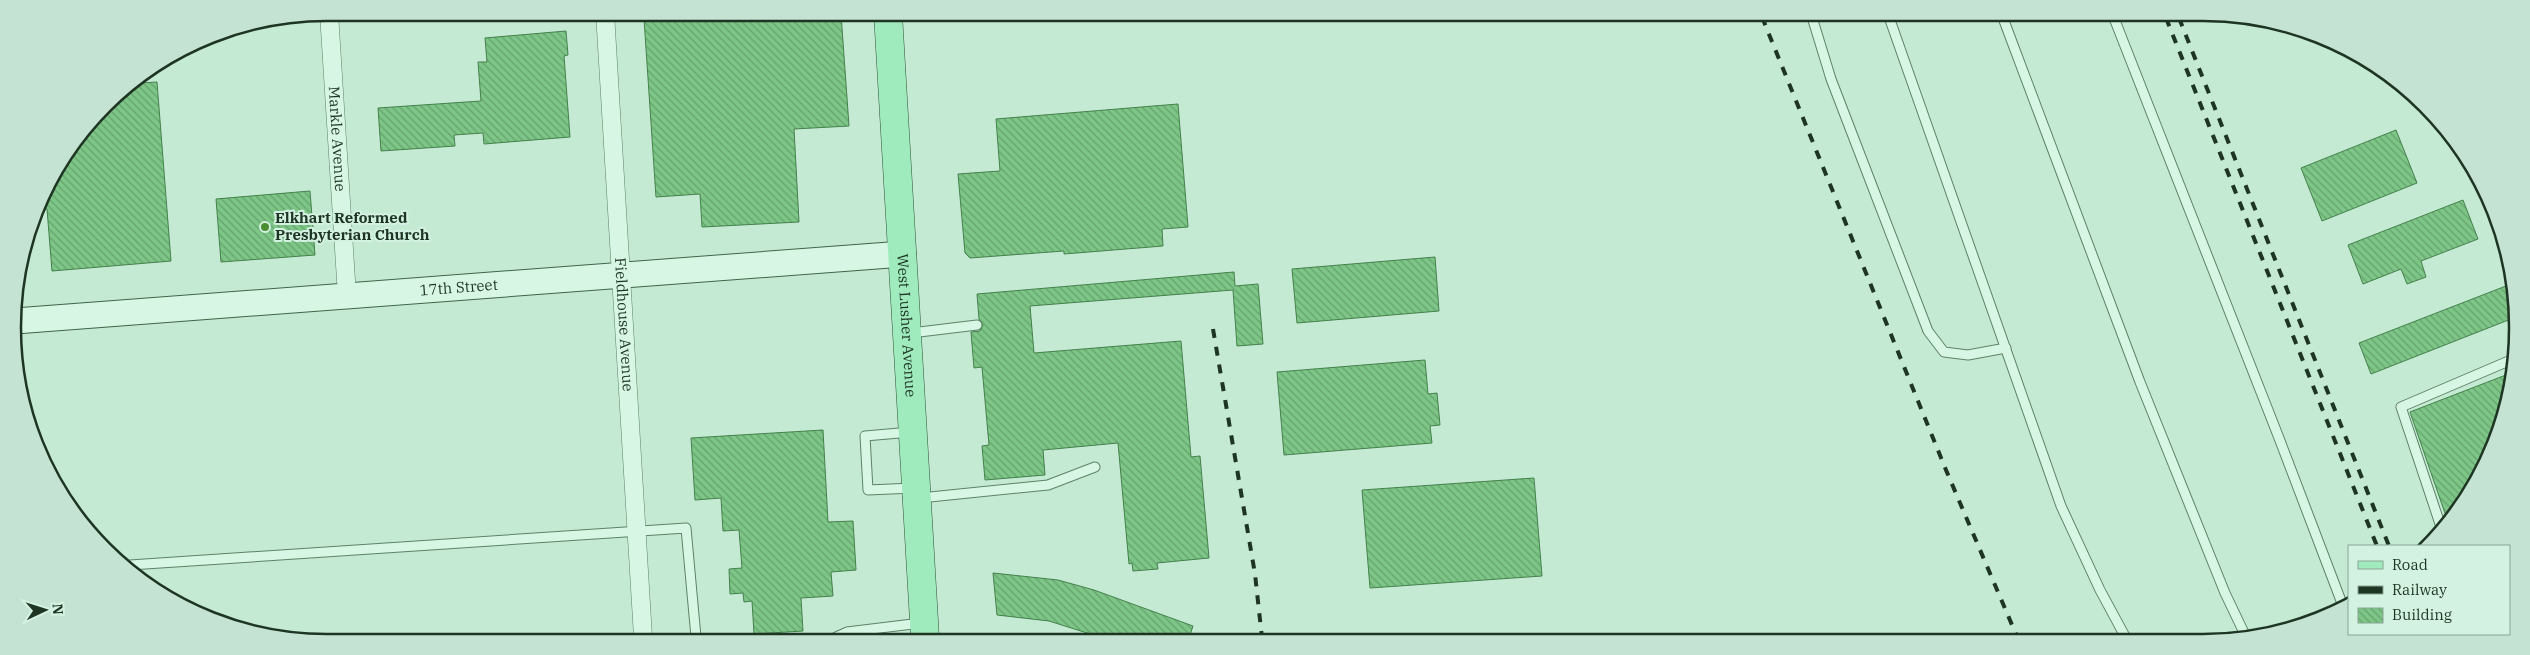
<svg xmlns="http://www.w3.org/2000/svg" width="2530" height="655" font-family="'IBM Plex Serif',serif">
<defs>
<pattern id="building-back-hatch" width="6" height="6" patternUnits="userSpaceOnUse" patternTransform="scale(1.25)"><rect width="6" height="6" fill="#7dc687"/><path d="M-1 5l2 2M0 0l6 6M5-1l2 2" fill="none" stroke="#66a26e"/></pattern>
</defs>
<rect width="100%" height="100%" fill="#c4ead4"/>
<!-- building -->
<g fill="url(#building-back-hatch)" stroke="#44814b">
<path d="M726,14H841L849,126L794,129L799,222L702,227L700,194L656,197L644,19Z"/>
<path d="M566,31L568,55L564,56L570,137L484,144L483,133L454,135L455,146L381,151L378,108L481,101L478,62H487L485,38Z"/>
<path d="M140,78L141,83L157,82L171,261L52,271L47,209L39,210L45,188L120,91Z"/>
<path d="M1178,104L1188,227L1162,229L1163,246L1064,254V251L970,258L965,253L958,174L1000,171L996,119Z"/>
<path d="M2396,130L2417,183L2322,221L2301,168Z"/>
<path d="M310,191L315,255L221,262L216,199Z"/>
<path d="M2463,200L2478,239L2421,261L2426,277L2407,284L2401,269L2363,284L2348,245Z"/>
<path d="M1435,257L1439,311L1297,323L1292,269Z"/>
<path d="M1234,272L1235,286L1258,284L1263,344L1237,346L1233,290L1030,306L1034,353L1181,341L1191,457L1200,456L1209,558L1157,563L1158,569L1133,571L1132,563L1129,564L1118,443L1043,450L1045,475L985,480L982,446L989,445L982,367L974,368L971,332L980,331L983,325L979,319L977,294Z"/>
<path d="M2511,284V319L2371,374L2359,343Z"/>
<path d="M1425,360L1428,394L1437,393L1440,425L1430,426L1432,443L1284,455L1277,372Z"/>
<path d="M2511,373L2512,389L2475,485L2447,519L2410,412Z"/>
<path d="M823,430L828,522L853,521L856,570L831,572L833,596L801,598L803,631L754,634L752,601L744,602L743,593L730,594L729,569L742,568L739,530L723,531L721,498L695,500L691,438Z"/>
<path d="M1534,478L1542,576L1370,588L1362,490Z"/>
<path d="M993,573L1058,580L1094,590L1193,626L1189,638H1103L1049,621L997,615Z"/>
</g>
<g fill="none" stroke-linecap="round" stroke-linejoin="round">
<!-- lane casing -->
<g stroke="#5c8366" stroke-width="11">
<g id="lane">
<path d="M1812,17L1831,79L1928,331L1944,352L1968,355L2006,348"/>
<path d="M1889,17L2061,506L2100,590L2127,640"/>
<path d="M2003,18L2140,382L2225,593L2247,639"/>
<path d="M2114,18L2279,438L2343,606"/>
<path d="M911,333L977,325"/>
<path d="M911,432L865,436L868,490L914,488"/>
<path d="M920,498L1048,485L1095,467"/>
<path d="M2441,527L2401,407L2511,360"/>
<path d="M130,565L686,528L696,637"/>
<path d="M836,637L847,632L921,623"/>
</g>
</g>
<!-- street casing -->
<g stroke="#5c8366" stroke-width="19">
<g id="street">
<path id="s1" d="M329,13L347,296"/>
<path id="s2" d="M605,13L643,637"/>
</g>
</g>
<!-- secondary casing -->
<g stroke="#3f6548" stroke-width="27">
<g id="secondary">
<path id="s3" d="M15,321L903,254"/>
</g>
</g>
<!-- primary casing -->
<g stroke="#305236" stroke-width="29">
<g id="primary">
<path id="s4" d="M888,14L925,638"/>
</g>
</g>
<!-- lane -->
<use href="#lane" stroke="#d7f6e4" stroke-width="9"/>
<!-- street -->
<use href="#street" stroke="#d7f6e4" stroke-width="18"/>
<!-- secondary -->
<use href="#secondary" stroke="#d7f6e4" stroke-width="25"/>
<!-- primary -->
<use href="#primary" stroke="#9febbe" stroke-width="28"/>
<!-- rail -->
<g stroke="#1f3523" stroke-width="4" stroke-dasharray="9 9" stroke-linecap="butt">
<path d="M1762,17L1946,470L2018,639"/>
<path d="M2166,18L2377,546"/>
<path d="M2179,18L2389,546"/>
<path d="M1213,329L1255,574L1262,638"/>
</g>
</g>
<!-- markers -->
<circle fill="#4b8e31" stroke="#d3f2e1" stroke-width="2" cx="265" cy="227" r="5"/>
<g text-anchor="middle" stroke-width="4" stroke-linejoin="round" paint-order="stroke">
<!-- street labels -->
<g font-size="15" fill="#1f3523" stroke="#d3f2e1">
<text dy="5" stroke="none"><textPath href="#s1" startOffset="126">Markle Avenue</textPath></text>
<text dy="5" stroke="none"><textPath href="#s3" startOffset="445">17th Street</textPath></text>
<text dy="5" stroke="none"><textPath href="#s2" startOffset="312">Fieldhouse Avenue</textPath></text>
<text dy="5" stroke="none"><textPath href="#s4" startOffset="312">West Lusher Avenue</textPath></text>
</g>
<!-- poi labels -->
<g font-size="15" font-weight="bold" fill="#1f3523" stroke="#d3f2e1" text-anchor="start">
<text x="275" y="223">Elkhart Reformed<tspan x="275" dy="17">Presbyterian Church</tspan></text>
</g>
</g>
<!-- crop -->
<path d="M0 0H2530V655H0ZM327 21H2203A306 306 0 0 1 2509 327V328A306 306 0 0 1 2203 634H327A306 306 0 0 1 21 328V327A306 306 0 0 1 327 21Z" fill="#c5e3d2" fill-rule="evenodd"/>
<path fill="none" stroke="#1f3523" stroke-width="2.5" d="M327 21H2203A306 306 0 0 1 2509 327V328A306 306 0 0 1 2203 634H327A306 306 0 0 1 21 328V327A306 306 0 0 1 327 21Z"/>
<!-- legend -->
<rect x="2348" y="545" width="162" height="90" fill="#d3f2e1" stroke="#8ba695"/>
<rect x="2358" y="561" width="25" height="8" fill="#9febbe" stroke="#8ba695"/>
<text x="2392" y="570" font-size="15" fill="#1f3523">Road</text>
<rect x="2358" y="586" width="25" height="8" fill="#1f3523" stroke="#8ba695"/>
<text x="2392" y="595" font-size="15" fill="#1f3523">Railway</text>
<rect x="2358" y="608" width="25" height="15" fill="url(#building-back-hatch)" stroke="#8ba695"/>
<text x="2392" y="620" font-size="15" fill="#1f3523">Building</text>
<!-- north arrow -->
<g transform="translate(45 610) rotate(86)" stroke="#d3f2e1" stroke-width="4" paint-order="stroke">
<path d="M0-4L9 19L0 12L-9 19Z" fill="#1f3523"/>
<text y="-8" font-size="14" font-weight="bold" text-anchor="middle" fill="#1f3523">N</text>
</g>
</svg>
